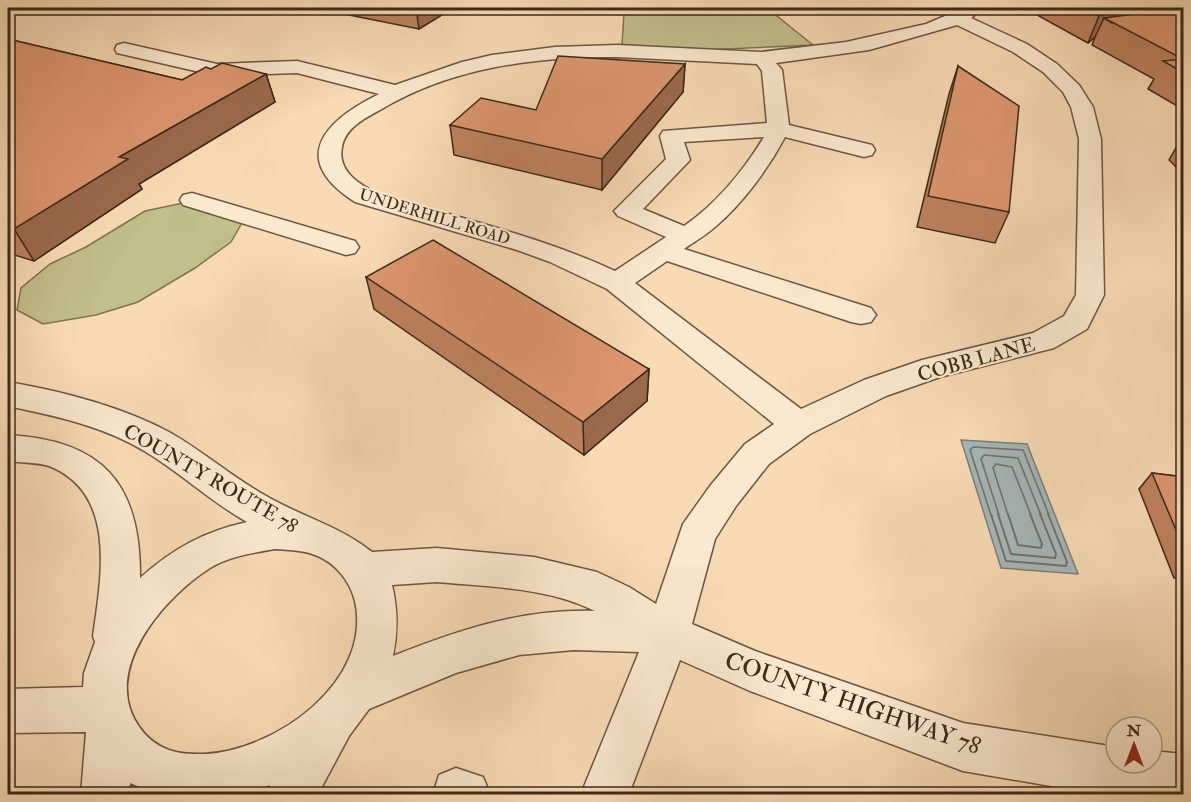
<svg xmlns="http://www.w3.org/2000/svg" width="1191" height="802" font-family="'IM FELL Double Pica',serif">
<rect width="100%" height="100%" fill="#f8dbb5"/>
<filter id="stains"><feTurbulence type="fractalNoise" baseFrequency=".00333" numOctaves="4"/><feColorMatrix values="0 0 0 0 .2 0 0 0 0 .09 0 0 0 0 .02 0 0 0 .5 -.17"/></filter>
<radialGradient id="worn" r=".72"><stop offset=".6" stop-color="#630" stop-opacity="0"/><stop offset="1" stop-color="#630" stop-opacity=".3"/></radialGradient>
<!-- green -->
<g fill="#c1bf8b" stroke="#7e7453" stroke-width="1.5">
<path d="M646,8H773L777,16L813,45L704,50L622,45L624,13Z"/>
<path d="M202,199L243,221L231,242L195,268L138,302L96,315L43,324L17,310L21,288L50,264L86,247L145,211Z"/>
</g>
<!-- water -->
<path fill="#a5b8ba" stroke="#7a7f7a" stroke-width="1.5" d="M961,440L1027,444L1078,574L1001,568Z"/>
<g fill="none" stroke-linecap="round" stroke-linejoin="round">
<!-- shore-far1 -->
<g stroke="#70706a" stroke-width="1.5">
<path d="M991,515L970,450L973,447L1023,450L1049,515"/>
<path d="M999,515L981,459L984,455L1018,458L1041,515"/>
<path d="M1008,515L993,468L996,464L1012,467L1031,515"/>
</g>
<!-- shore -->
<g stroke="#70706a" stroke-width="2">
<path d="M991,514L1006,561L1066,566L1067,562L1048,514"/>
<path d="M998,514L1011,554L1055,558L1056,554L1040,514"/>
<path d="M1008,514L1018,545L1041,548L1042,544L1030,514"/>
</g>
<!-- minor casing -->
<g stroke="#6a5642" stroke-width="3">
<g id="minor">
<path d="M964,8H983L971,18L1027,44L1057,64L1079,85L1093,107L1101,139L1104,295L1087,329L1054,348L940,377L886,396L810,434L769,464L736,506L715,539L692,624L755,651L963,723L1116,747V763H1152V751L1184,754V794H1113L1080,791L963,771L750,691L680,660L629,794H581L639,652L574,650L519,655L456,673L369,709L349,736L318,794H267L270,785L245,794H157L130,783L129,794H81L86,732L8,733V689L83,687L84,673L95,642L93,636C101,579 118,493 49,466C37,462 21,463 8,461V435C102,440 141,483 140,578C174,548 203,532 247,522C211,502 181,473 146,452C104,426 55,416 8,406V382C61,391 120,406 169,432C203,451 233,478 268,497C303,517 341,527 372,552L437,548L534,557L597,572L629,587L656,604L683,524L710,486L745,444L774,424L607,289L550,262L517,250L355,202C288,159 324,121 379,94L297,73L217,76L117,53L115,49L117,45L124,43L217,64L297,61L395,85L462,62L492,55L555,47L617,45L761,52L846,42L926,24ZM957,25L1013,52L1043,72L1063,92L1071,107L1079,139L1076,295L1064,316L1033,333L922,360L864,380L801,409L635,283L667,261L851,322L861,324L871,322L876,315L871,308L684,249C694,242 706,235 715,227C743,203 768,169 785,137L864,157L872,155L875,150L872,145L789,125L782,70L776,63L869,50ZM617,57L757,64L762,71L767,123L663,131L660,136L666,159L614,211L618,216L666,237L615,271C563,247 512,232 456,216C425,207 384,202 358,182C346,173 339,162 342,147C345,128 365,118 380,110C452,67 534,57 617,57ZM764,137C744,170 716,204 684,226L643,209L690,160L684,142ZM275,549C288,550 303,550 315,555C335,562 350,581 355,601C373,682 275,751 204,754C178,755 156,750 140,728C99,672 163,598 210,568C229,556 253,553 275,549ZM437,582C490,587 547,587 595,611C521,609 461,629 393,656C398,631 398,610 392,585Z"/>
<path d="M192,193L355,241L359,247L355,253L346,255L183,205L180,200L183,195Z"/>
<path d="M456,768L483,777L490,794H433L439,775Z"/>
</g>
</g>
<!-- minor -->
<use href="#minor" fill="#fae8cf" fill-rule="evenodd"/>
</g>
<!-- wall -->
<g fill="#be825f" stroke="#3a291b" stroke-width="1.5">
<path d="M314,8H453L419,29Z"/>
<path d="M792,8H855L854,12L792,10Z"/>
<path d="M1040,8H1132L1121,16L1184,8V110L1148,89L1154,79L1092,45L1095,37L1088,43L1037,15Z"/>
<path d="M8,39L182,80L211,69L266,74L275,102L139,184L142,189L34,261L8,253Z"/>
<path d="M685,64L683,92L602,190L454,155L450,125L536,110Z"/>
<path d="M958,66L1009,212L995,243L917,227L949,94Z"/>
<path d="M1184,134V175L1169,160Z"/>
<path d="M366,277L649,369L647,401L584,455L374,309Z"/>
<path d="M1152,473L1184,477V579L1174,578L1139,489Z"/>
</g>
<!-- shaded-wall -->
<g fill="#9b6a4d" stroke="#3a291b" stroke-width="1.5">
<path d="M416,8H453L419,29Z"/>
<path d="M1111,8H1132L1112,23L1104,18L1095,37L1088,43L1099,16Z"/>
<path d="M685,64L683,92L602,190V159Z"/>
<path d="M266,74L275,102L139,184L142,189L34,261L14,229L119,157Z"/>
<path d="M649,369L647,401L584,455L583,422Z"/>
</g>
<!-- building -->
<g fill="#dd976e" stroke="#3a291b" stroke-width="1.5">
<path d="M1082,8H1111L1099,16Z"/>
<path d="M1184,8V73L1163,61L1183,59L1104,18Z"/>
<path d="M8,39L182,80L206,67L211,69L222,63L266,74L119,157L128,159L14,229L8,227V177L12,175L8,173Z"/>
<path d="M558,56L685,64L602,159L450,125L481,98L536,110Z"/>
<path d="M958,66L1019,106L1009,212L928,196Z"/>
<path d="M433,240L649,369L583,422L366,277Z"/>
<path d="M1152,473L1184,477V549Z"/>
</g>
<g text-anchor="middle" stroke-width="4.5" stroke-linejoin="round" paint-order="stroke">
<!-- far-street labels -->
<g font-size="16" fill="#3a291b" stroke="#fae8cf">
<text transform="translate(435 216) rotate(17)" y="6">UNDERHILL ROAD</text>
</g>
<!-- street labels -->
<g font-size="20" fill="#3a291b" stroke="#fae8cf">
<text transform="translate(976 359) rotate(-15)" y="7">COBB LANE</text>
<text transform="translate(211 478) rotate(30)" y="7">COUNTY ROUTE 78</text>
</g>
<!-- near-street labels -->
<g font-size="24" fill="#3a291b" stroke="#fae8cf">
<text transform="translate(853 703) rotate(19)" y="8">COUNTY HIGHWAY 78</text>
</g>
</g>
<!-- margin -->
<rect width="1191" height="802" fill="none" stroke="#f8dbb5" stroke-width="30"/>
<rect x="9" y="9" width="1173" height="784" fill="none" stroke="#3a291b" stroke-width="3"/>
<rect x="15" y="15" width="1161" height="772" fill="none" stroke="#3a291b" stroke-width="1.5"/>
<!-- north arrow -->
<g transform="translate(1134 745)"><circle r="28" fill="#fae8cf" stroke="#ad9c87" stroke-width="1.5"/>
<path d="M0-4.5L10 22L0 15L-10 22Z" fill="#8f2418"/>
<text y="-9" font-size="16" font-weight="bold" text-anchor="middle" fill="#3a291b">N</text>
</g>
<rect width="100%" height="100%" filter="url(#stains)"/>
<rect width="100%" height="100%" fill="url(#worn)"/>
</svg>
